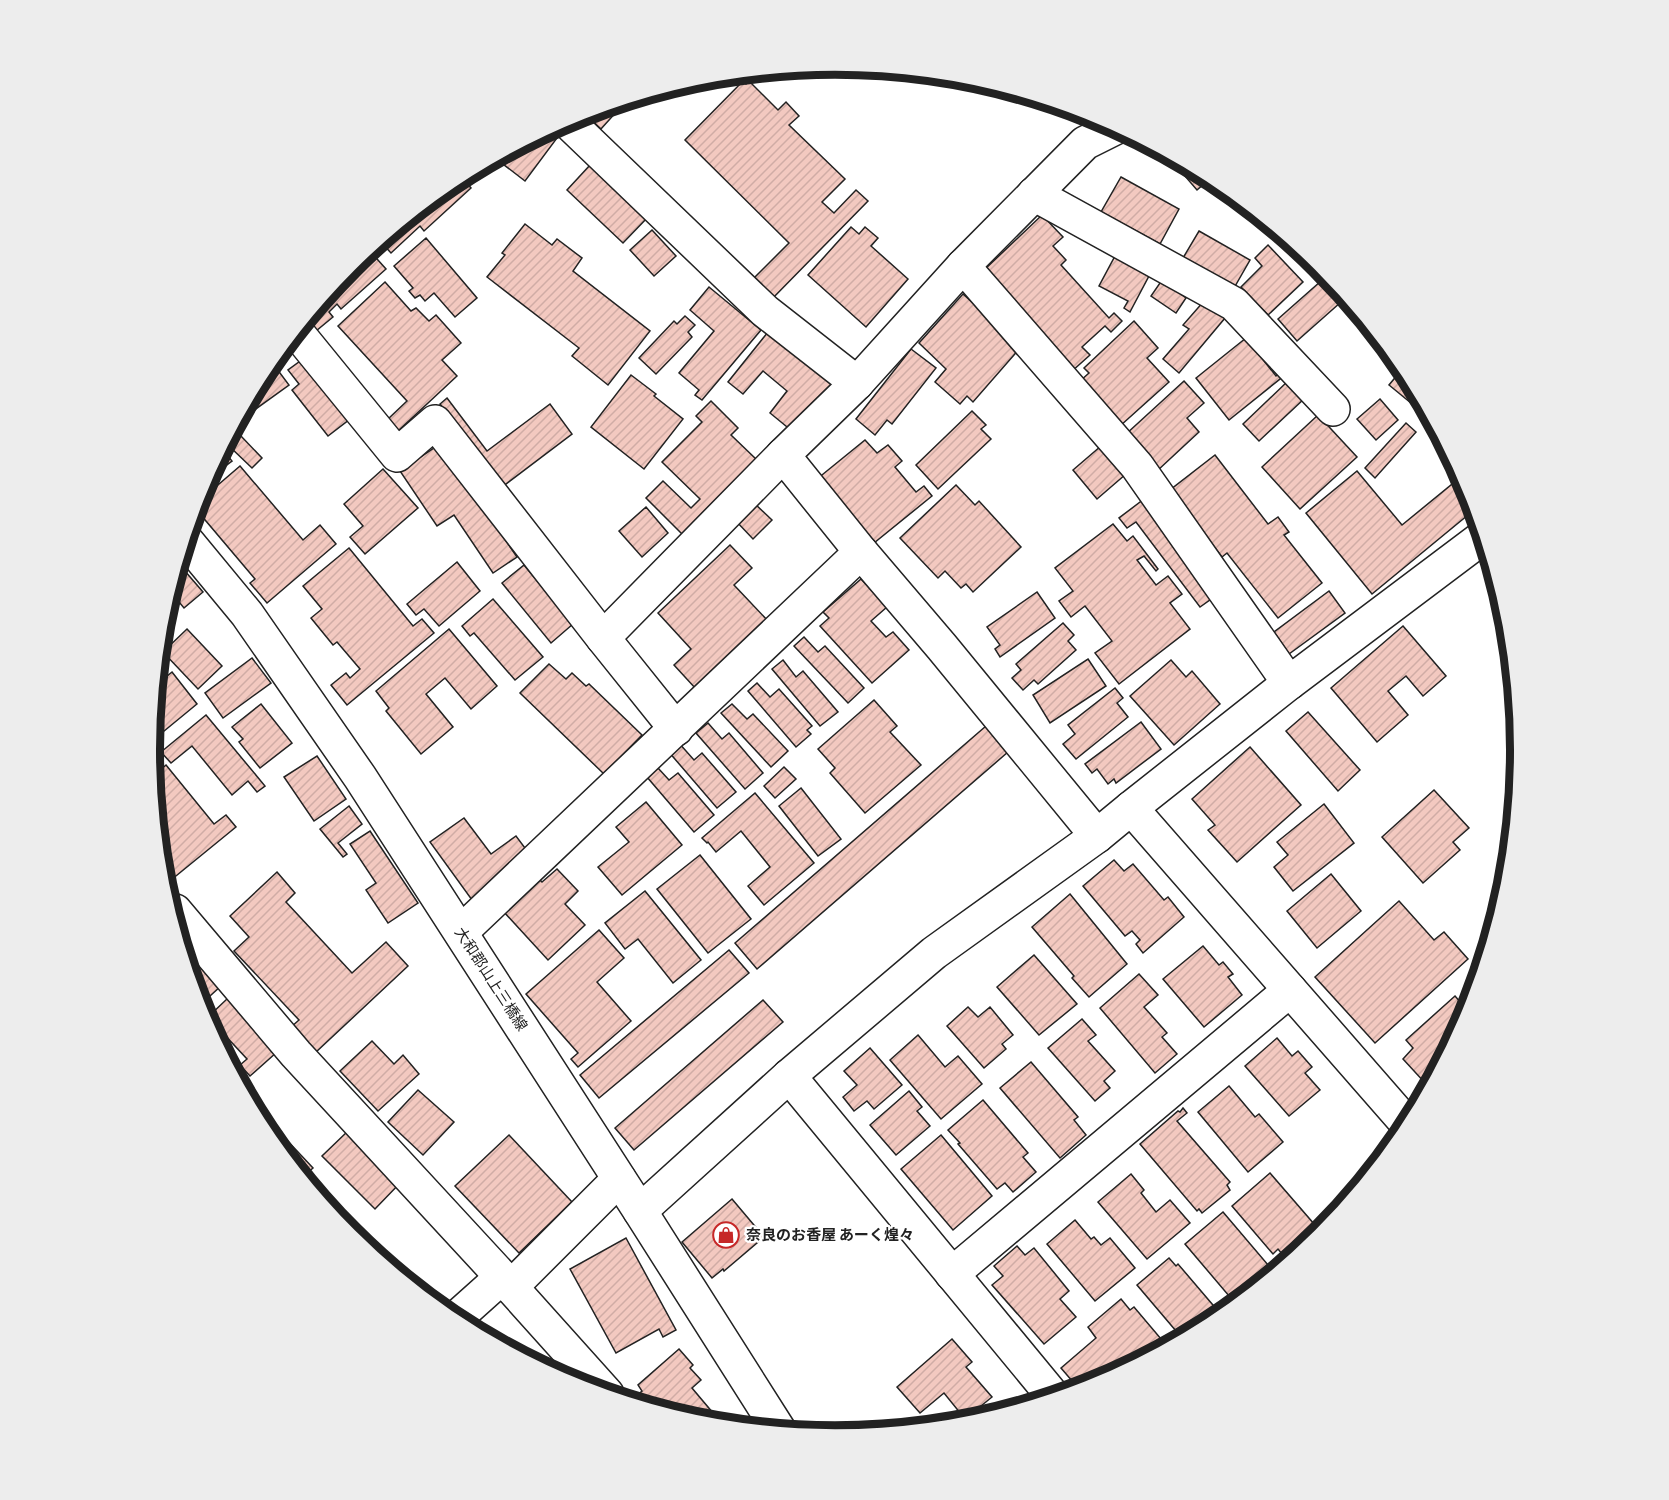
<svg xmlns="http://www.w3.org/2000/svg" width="1669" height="1500" font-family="'Source Sans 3','Noto Sans JP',sans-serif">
<defs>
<pattern id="building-hatch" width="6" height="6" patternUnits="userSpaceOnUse" patternTransform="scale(1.5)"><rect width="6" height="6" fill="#f3c9c0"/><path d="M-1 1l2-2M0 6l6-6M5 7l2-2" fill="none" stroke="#d0aca5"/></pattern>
</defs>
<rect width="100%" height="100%" fill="#fff"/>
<!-- building -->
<g fill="url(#building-hatch)" stroke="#222" stroke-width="1.5">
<path d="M743,81L746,84L749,81L778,110L786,102L799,116L789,125L845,179L822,202L834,213L856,190L868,201L771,300L751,281L789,243L685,140Z"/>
<path d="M627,100L601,129L584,113Z"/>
<path d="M552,128L560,134L525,181L499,161L506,152Z"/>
<path d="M1166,154L1211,178L1197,190Z"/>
<path d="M590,165L647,218L623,243L567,190Z"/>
<path d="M461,176L471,188L424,231L420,226L391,253L380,241L454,180Z"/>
<path d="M1121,177L1179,209L1160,244L1101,212Z"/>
<path d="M1042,215L1063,237L1053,246L1066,260L1061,265L1109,318L1114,313L1122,321L1111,332L1105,326L1082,347L1090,355L1071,372L983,271Z"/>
<path d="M525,224L552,245L557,239L582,258L573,271L650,331L608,385L572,356L579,348L487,277L505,255L502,253Z"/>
<path d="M851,227L859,234L865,227L878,238L871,246L908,279L866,327L808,275Z"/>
<path d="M652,230L676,256L654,276L630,250Z"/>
<path d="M1199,231L1250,260L1234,288L1183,258Z"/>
<path d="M426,238L477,298L455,317L434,293L425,301L420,295L415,298L409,291L413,288L394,266Z"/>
<path d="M1268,245L1303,282L1268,315L1241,287L1262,266L1255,258Z"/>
<path d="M369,250L386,269L341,309L337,304L329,312L333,317L316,331L305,319L329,299L325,295L350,265Z"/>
<path d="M1115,256L1150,274L1130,312L1124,308L1128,301L1099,286Z"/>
<path d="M1162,280L1186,298L1176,313L1151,296Z"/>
<path d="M1321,281L1341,302L1297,341L1278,319Z"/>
<path d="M385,282L411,311L416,308L429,321L436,315L461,343L442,360L457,376L398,431L387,420L407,401L338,326Z"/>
<path d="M709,287L761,330L702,400L695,395L699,390L679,373L714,331L690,310Z"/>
<path d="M963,294L1021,347L973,402L967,396L960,404L935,382L946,369L919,343Z"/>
<path d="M1204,301L1225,318L1179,373L1163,359L1189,329L1183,325Z"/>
<path d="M685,316L695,325L688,332L692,337L656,374L639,358L674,321L677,324Z"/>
<path d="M1134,321L1158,348L1147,358L1169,382L1120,426L1080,381L1089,373L1084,368Z"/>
<path d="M768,332L833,384L792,431L770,413L787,391L763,371L743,394L728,382Z"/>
<path d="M1246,338L1276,376L1282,371L1285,375L1229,420L1196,378Z"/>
<path d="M911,349L936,368L892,424L887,420L875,435L856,419Z"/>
<path d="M303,359L350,419L328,436L292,390L299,384L288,370Z"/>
<path d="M271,361L289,385L246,416L242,411L265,369Z"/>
<path d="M1403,368L1426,409L1422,412L1389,385Z"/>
<path d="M631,375L656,394L654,396L683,419L644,469L591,427Z"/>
<path d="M1289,380L1305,398L1259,441L1243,424Z"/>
<path d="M1184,381L1204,403L1187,418L1199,432L1157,471L1125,435Z"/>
<path d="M447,398L487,451L550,404L572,434L502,487L440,404Z"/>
<path d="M1380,399L1398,420L1376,440L1357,419Z"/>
<path d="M711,401L738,428L731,435L757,460L683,535L646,498L663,481L691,508L700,499L662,462L702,422L696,416Z"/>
<path d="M972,411L986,425L981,429L991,439L938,489L916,465Z"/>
<path d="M1318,415L1357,457L1300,509L1262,467Z"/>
<path d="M1406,423L1416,432L1375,478L1365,468Z"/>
<path d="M240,435L262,458L252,468L229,446Z"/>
<path d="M865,440L877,453L888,445L902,461L895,467L916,492L924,486L932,496L874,543L817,479Z"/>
<path d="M437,446L467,484L517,557L493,573L454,515L437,526L400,471Z"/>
<path d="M1101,446L1126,474L1097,499L1073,470Z"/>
<path d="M223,450L232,461L204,482L220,453Z"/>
<path d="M1215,455L1268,524L1278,517L1289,532L1284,535L1322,583L1278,618L1227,553L1222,557L1170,490Z"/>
<path d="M240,466L303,540L320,525L336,544L267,603L250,583L255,579L195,508L197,503Z"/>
<path d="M383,469L418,508L365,554L350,537L363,526L344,504Z"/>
<path d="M1357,471L1402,525L1462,476L1468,488L1474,510L1372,594L1306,513Z"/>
<path d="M956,485L975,505L979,501L1021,547L973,592L966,584L961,588L945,571L938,578L900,538Z"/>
<path d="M1144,499L1214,597L1200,607L1136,522L1127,528L1119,518Z"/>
<path d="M754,503L772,520L753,539L736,521Z"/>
<path d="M646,507L668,533L642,557L619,531Z"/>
<path d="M1113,524L1127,541L1133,536L1158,569L1156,571L1144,556L1137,560L1156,585L1168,576L1182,594L1170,603L1190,629L1119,684L1095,653L1112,641L1085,606L1071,617L1059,601L1073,591L1055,568Z"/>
<path d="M730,545L752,568L734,585L768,621L696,689L674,665L691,649L658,613Z"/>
<path d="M349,548L413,626L422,619L434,633L347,705L331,685L346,673L350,678L360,669L337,642L333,645L311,618L322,609L303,586Z"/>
<path d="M457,562L480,591L439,626L424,609L416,615L407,604Z"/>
<path d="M178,563L203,592L184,608L170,591Z"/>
<path d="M524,565L573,624L551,643L502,583Z"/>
<path d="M861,579L887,607L871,621L886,637L893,632L909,650L872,683L820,626L829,618L823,612Z"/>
<path d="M1329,591L1345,613L1289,654L1274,632Z"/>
<path d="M1037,592L1055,618L1000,657L995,649L1000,645L987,627Z"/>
<path d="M493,599L543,657L515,680L474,633L470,636L462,626Z"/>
<path d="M1063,623L1074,635L1068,641L1076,650L1038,684L1034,680L1023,690L1012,678L1021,670L1016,664Z"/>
<path d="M1403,626L1446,676L1423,696L1406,676L1388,691L1408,715L1377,742L1331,688Z"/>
<path d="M187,629L222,666L198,689L163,652Z"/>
<path d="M449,629L497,686L471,709L445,678L426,694L453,727L421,754L386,711L389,708L376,691Z"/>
<path d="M804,637L818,652L825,646L864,688L848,703L794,646Z"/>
<path d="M252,658L271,683L223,718L205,693Z"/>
<path d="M1088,659L1106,686L1050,723L1033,695Z"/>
<path d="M783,660L796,677L803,671L838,712L820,726L772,669Z"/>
<path d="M1171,660L1186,677L1192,671L1220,704L1174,745L1130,696Z"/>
<path d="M549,664L566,679L572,673L586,686L589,684L642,735L604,774L520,693Z"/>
<path d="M172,672L197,704L158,736L151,728L155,686Z"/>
<path d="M757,683L770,697L779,689L812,726L807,730L811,734L796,747L748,691Z"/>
<path d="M1115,688L1123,698L1117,703L1128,717L1076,759L1063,744L1075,734L1068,725Z"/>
<path d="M874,700L897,726L890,732L921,765L865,813L830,773L835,768L818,749Z"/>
<path d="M261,704L292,743L260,768L239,742L243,739L232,727Z"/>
<path d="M732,704L747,719L753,714L788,751L771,767L721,713Z"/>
<path d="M1308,712L1360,770L1338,791L1286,731Z"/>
<path d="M206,715L265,786L257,792L248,781L232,795L192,746L171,763L161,752Z"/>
<path d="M1141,722L1161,749L1116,783L1114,779L1108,784L1097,769L1092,773L1085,764Z"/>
<path d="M708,723L722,739L729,733L763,773L745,789L696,733Z"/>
<path d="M986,726L1008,752L757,969L735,943Z"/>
<path d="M678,742L694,760L702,753L736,792L717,808L668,751Z"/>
<path d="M1250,747L1301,805L1237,862L1208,830L1215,825L1192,799Z"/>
<path d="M317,756L346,799L314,821L284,777Z"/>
<path d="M166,765L214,824L226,815L236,827L171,880L161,868L152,777Z"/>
<path d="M784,767L796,779L775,798L764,786Z"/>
<path d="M658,768L669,780L678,773L714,815L694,832L647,777Z"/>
<path d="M801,788L841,839L818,856L779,806Z"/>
<path d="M1434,790L1469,828L1453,842L1460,850L1423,883L1382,837Z"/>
<path d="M755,793L814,863L764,905L748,886L770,867L741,831L716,852L708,842L707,843L702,838Z"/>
<path d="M646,802L682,845L622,895L598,867L629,842L616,827Z"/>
<path d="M1324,804L1354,843L1293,891L1274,867L1288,855L1277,842Z"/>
<path d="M349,806L362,824L338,843L347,854L343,857L320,829Z"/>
<path d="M464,818L491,854L516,836L531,856L472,900L430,842Z"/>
<path d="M370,831L418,903L388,923L366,890L376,883L350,844Z"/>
<path d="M700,855L751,919L708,953L657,889Z"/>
<path d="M1114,860L1124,871L1133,864L1164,900L1168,897L1184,917L1143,953L1136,944L1140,940L1132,931L1125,936L1083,886Z"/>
<path d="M557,869L578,891L565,904L585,925L548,960L503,911L538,878L542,882Z"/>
<path d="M277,872L295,893L286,902L352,973L386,942L408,966L315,1053L291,1027L299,1020L234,951L249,937L230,916Z"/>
<path d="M1331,874L1361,911L1317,948L1287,911Z"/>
<path d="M645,891L701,960L673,983L638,939L625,949L605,923Z"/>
<path d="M1070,894L1127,964L1089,997L1072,978L1074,976L1032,927Z"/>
<path d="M1399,901L1434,940L1444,932L1468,959L1375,1043L1315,977Z"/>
<path d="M599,930L624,958L597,982L631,1021L578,1067L571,1059L578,1053L526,994Z"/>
<path d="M179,940L221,986L199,1006Z"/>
<path d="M1203,946L1219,965L1223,962L1233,974L1228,977L1242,995L1204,1027L1163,979Z"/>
<path d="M729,950L749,973L599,1098L580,1075Z"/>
<path d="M1034,955L1077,1004L1039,1035L997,987Z"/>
<path d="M1139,974L1158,995L1144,1007L1167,1033L1162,1037L1177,1054L1155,1073L1100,1008Z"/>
<path d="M1455,996L1468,1011V1013L1433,1078L1426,1084L1403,1059L1413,1048L1406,1040Z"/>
<path d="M228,998L277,1052L250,1076L240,1065L247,1059L208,1017Z"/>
<path d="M763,1000L783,1022L634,1150L615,1128Z"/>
<path d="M968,1007L978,1017L990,1007L1013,1035L1002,1044L1006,1049L984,1068L947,1026Z"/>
<path d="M1082,1019L1096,1035L1088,1041L1115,1071L1104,1081L1110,1088L1095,1101L1048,1048Z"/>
<path d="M918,1035L945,1067L958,1056L982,1084L941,1119L890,1060Z"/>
<path d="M1277,1038L1292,1056L1298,1051L1312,1067L1305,1073L1320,1090L1289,1116L1245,1066Z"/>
<path d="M372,1041L394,1064L403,1055L419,1074L378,1111L340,1071Z"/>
<path d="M870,1048L902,1085L874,1109L867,1101L854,1111L843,1097L857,1085L844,1071Z"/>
<path d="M1031,1062L1078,1117L1074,1120L1086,1135L1060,1158L1000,1088Z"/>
<path d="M1229,1086L1255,1117L1259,1114L1283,1142L1248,1172L1198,1112Z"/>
<path d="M418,1090L454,1122L423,1155L388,1122Z"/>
<path d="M909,1091L922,1107L917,1111L930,1126L896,1155L870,1125Z"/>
<path d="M983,1100L1028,1153L1023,1157L1036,1172L1013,1192L1005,1183L997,1189L958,1144L960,1143L948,1130Z"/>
<path d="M1183,1108L1187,1113L1177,1121L1230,1182L1227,1185L1230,1190L1202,1213L1199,1209L1197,1211L1140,1144L1178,1111L1180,1112Z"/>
<path d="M267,1119L313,1168L303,1177L264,1131L261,1124Z"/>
<path d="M349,1130L401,1182L375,1209L322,1156Z"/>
<path d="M509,1135L572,1202L519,1253L455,1186Z"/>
<path d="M941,1135L992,1196L953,1230L901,1169Z"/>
<path d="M1270,1173L1321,1232L1288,1261L1278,1249L1273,1254L1232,1206Z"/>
<path d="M1131,1174L1144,1190L1141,1193L1156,1212L1170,1200L1190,1223L1147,1259L1098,1202Z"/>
<path d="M732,1199L764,1237L724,1271L723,1269L712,1278L682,1242Z"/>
<path d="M1223,1212L1274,1272L1235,1303L1185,1244Z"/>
<path d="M1075,1220L1091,1239L1094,1237L1101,1245L1110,1238L1135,1268L1095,1301L1047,1244Z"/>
<path d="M626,1238L676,1330L663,1337L659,1329L616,1353L570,1269Z"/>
<path d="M1017,1246L1025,1255L1034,1248L1069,1291L1060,1299L1076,1317L1044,1344L992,1285L1003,1276L994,1266Z"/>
<path d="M1169,1258L1176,1266L1178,1264L1218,1311L1193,1332L1182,1338L1137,1285Z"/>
<path d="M1121,1299L1130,1310L1134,1307L1167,1346L1097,1383L1079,1389L1061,1368L1096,1338L1088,1327Z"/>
<path d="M952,1339L972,1362L966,1367L992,1397L965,1419L944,1393L920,1413L897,1387Z"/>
<path d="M679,1349L693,1365L690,1368L701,1380L692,1388L713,1413L702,1422L636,1403L633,1399L642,1391L638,1385Z"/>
</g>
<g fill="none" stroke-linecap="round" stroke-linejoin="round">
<!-- street casing -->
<g stroke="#222" stroke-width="36">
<g id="street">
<path d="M566,120L765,311L857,383"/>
<path d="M1034,194L1234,304L1333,409"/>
<path d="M963,266L1137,466L1289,683"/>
<path d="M296,331L397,455L435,422L603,638L676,729"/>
<path d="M603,638L783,455"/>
<path d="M1131,808L1408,1125"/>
<path d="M1097,836L942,647L861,552L783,455L857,383L963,266L1085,143L1117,127"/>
<path d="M172,915L175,911L296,1054L502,1277L607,1394"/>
<path d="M461,932L861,552"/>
<path d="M789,1076L1053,1396"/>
<path d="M640,1211L789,1076L934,953L1097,836L1131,808L1289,683L1483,537"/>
<path d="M952,1274L1290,990"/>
<path d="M511,1287L619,1179"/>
<path d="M454,1320L502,1277"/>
</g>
</g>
<!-- secondary casing -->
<g stroke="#222" stroke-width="36">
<path id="secondary" d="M185,539L247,614L360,777L640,1211L779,1430"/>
</g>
<!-- street -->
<use href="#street" stroke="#fff" stroke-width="33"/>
<!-- secondary -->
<use href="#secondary" stroke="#fff" stroke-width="33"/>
</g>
<!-- icons -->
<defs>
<g id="shop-ring" transform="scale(1.35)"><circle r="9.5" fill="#fff" stroke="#c62828" stroke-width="1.5"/><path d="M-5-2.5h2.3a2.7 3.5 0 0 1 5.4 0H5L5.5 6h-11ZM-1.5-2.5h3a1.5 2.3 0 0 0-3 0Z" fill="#c62828"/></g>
</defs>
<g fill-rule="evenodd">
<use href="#shop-ring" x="726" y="1235"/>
</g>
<g text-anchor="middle" stroke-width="4.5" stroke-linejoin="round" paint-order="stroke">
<!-- street labels -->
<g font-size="15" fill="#222" stroke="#fff">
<text transform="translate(491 979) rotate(57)" y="5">大和郡山上三橋線</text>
</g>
<!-- poi labels -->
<g font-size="15" font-weight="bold" fill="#222" stroke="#fff" text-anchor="start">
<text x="746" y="1240">奈良のお香屋 あーく煌々</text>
</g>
</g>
<!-- crop -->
<path d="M0 0H1669V1500H0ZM160 750a675 675 0 1 1 1350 0a675 675 0 1 1-1350 0Z" fill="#ededed" fill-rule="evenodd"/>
<path fill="none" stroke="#222" stroke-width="8" d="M160 750a675 675 0 1 1 1350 0a675 675 0 1 1-1350 0Z"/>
</svg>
